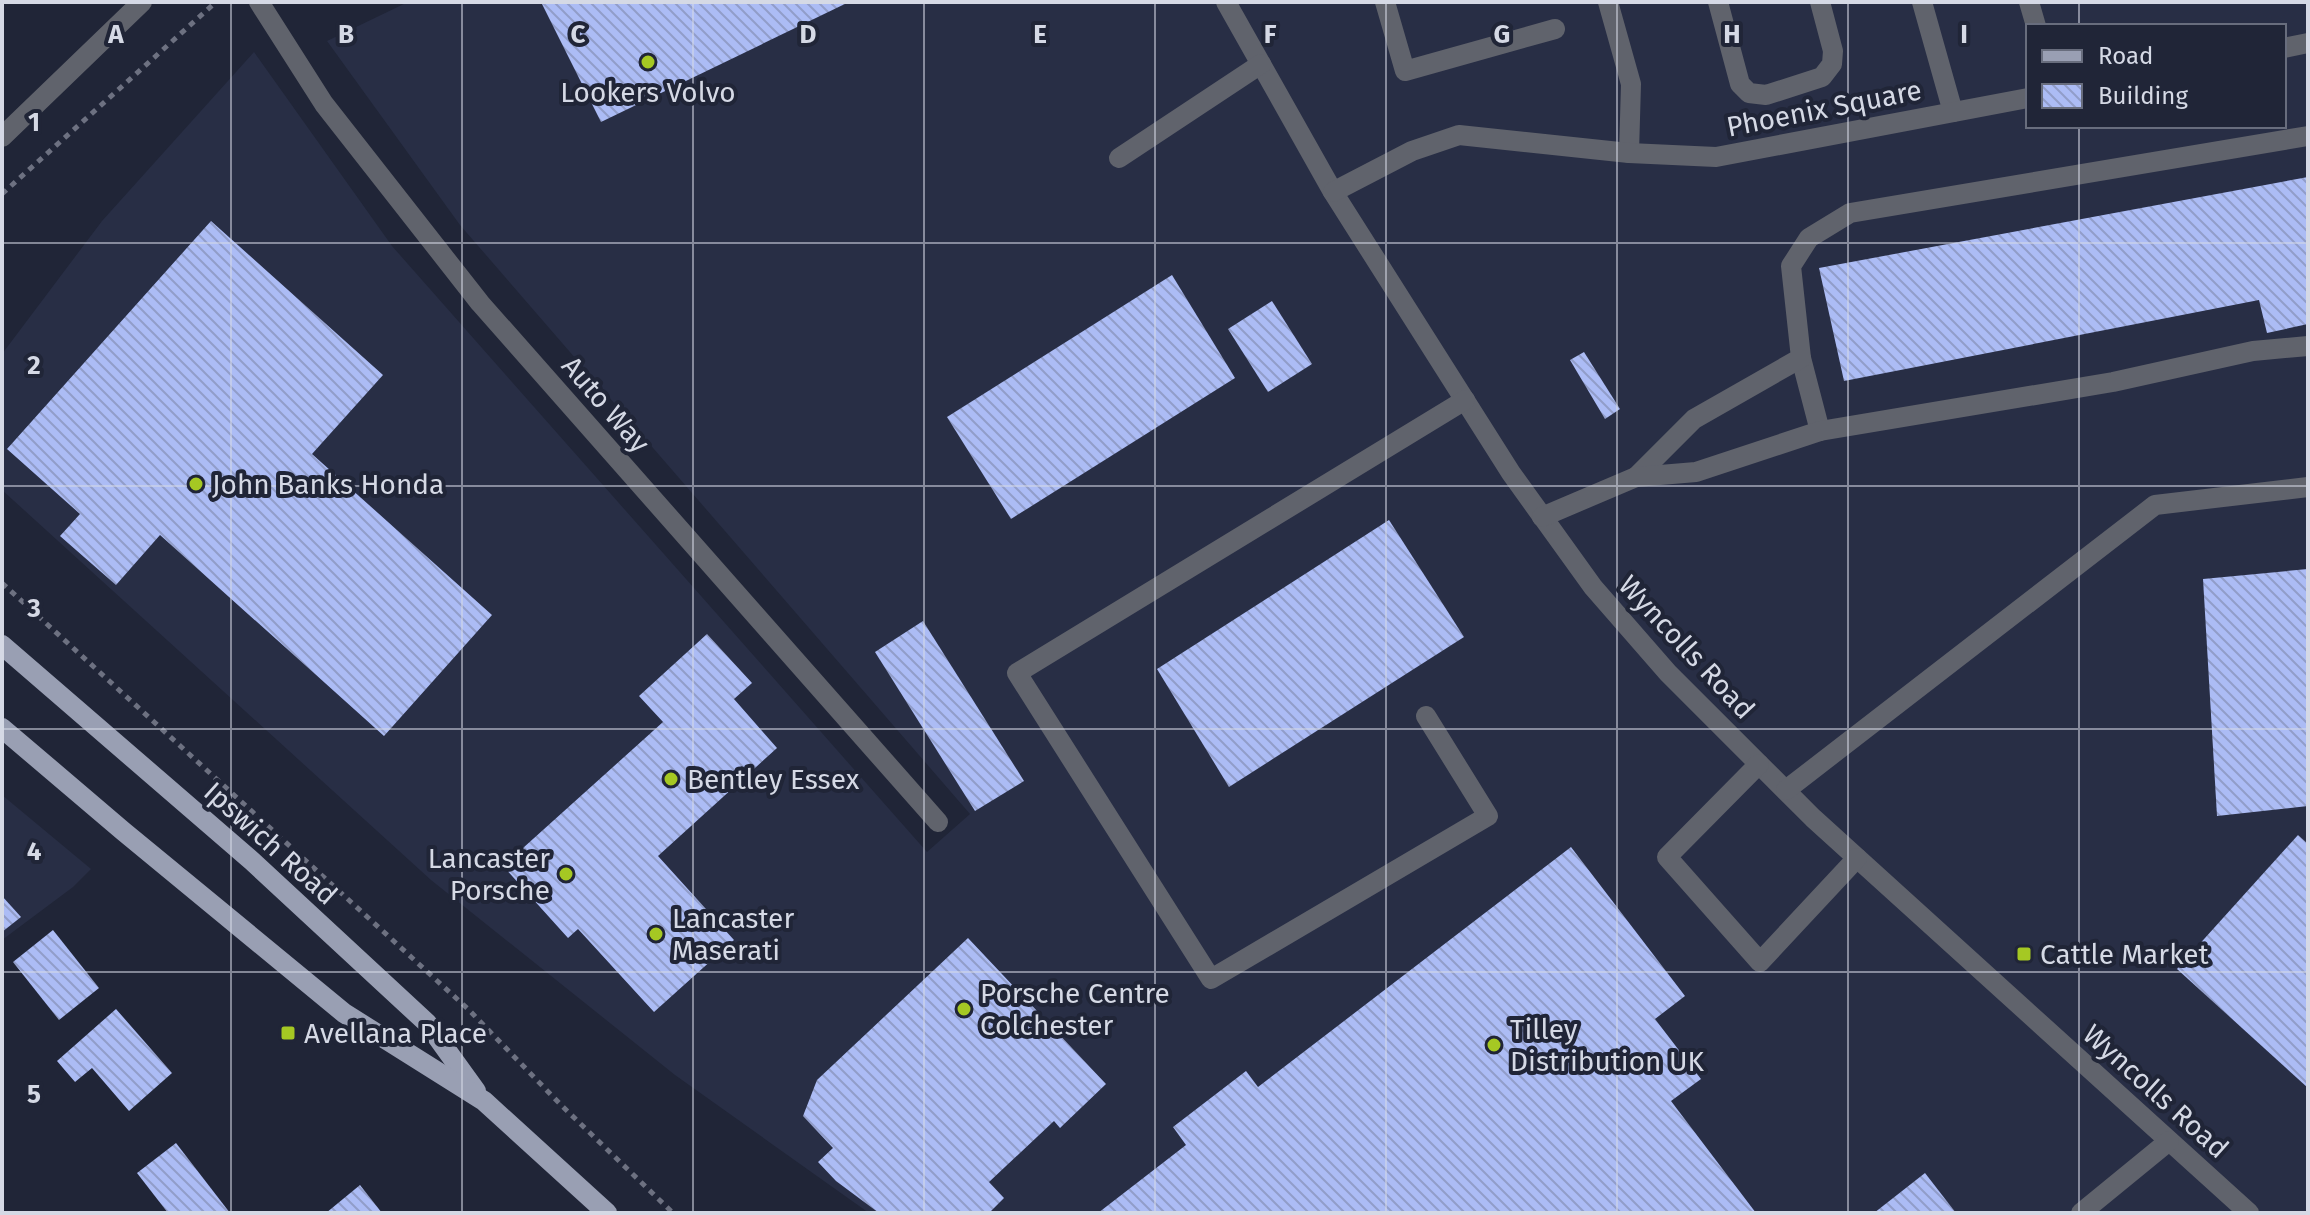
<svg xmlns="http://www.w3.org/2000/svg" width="2310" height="1215" font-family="'Fira Sans',sans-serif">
<defs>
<pattern id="building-back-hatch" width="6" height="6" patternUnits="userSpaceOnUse" patternTransform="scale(2)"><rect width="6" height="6" fill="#acbcf5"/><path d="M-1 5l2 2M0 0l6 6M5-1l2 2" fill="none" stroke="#919dc9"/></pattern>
</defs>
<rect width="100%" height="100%" fill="#202537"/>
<!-- built -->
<g fill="#282e45" fill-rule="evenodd">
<path d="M408,2H2308V1213H869L675,1075L431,880L2,490V354L102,221L254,52L392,246L927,852L970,814L460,225L327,41ZM2028,26H2284V126H2028Z"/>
<path d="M2,795L91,869L73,887L2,940Z"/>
</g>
<!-- building -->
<g fill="url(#building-back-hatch)">
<path d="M541,2H849L601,122Z"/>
<path d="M2308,177V324L2267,333L2259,300L1844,381L1819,268Z"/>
<path d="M211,221L383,375L312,454L492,615L384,736L160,535L116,585L60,536L80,514L7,449Z"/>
<path d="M1172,275L1235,378L1011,519L947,417Z"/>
<path d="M1272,301L1312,364L1268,392L1228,329Z"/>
<path d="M1584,352L1620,409L1605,419L1570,360Z"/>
<path d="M1389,520L1464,637L1229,787L1157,669Z"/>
<path d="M2308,569V806L2217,816L2203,579Z"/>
<path d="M923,621L1024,781L975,811L875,652Z"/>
<path d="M707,634L752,683L734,699L777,748L658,856L734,940L654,1012L578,929L568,938L503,866L663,722L639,696Z"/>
<path d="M2298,835L2308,844V1088L2177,969Z"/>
<path d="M1571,847L1685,996L1655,1019L1701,1079L1671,1101L1756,1213H1098L1186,1145L1173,1127L1246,1071L1258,1087Z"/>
<path d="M2,896L21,917L2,932Z"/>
<path d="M53,930L99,988L59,1020L13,962Z"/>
<path d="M968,938L1106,1084L1060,1128L1054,1121L989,1182L1004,1198L989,1213H879L836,1181L818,1162L833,1148L803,1116L817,1080Z"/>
<path d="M116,1009L172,1073L129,1111L92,1068L75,1082L57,1061Z"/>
<path d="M176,1143L230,1213H168L137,1173Z"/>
<path d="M1925,1173L1956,1213H1874Z"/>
<path d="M360,1185L382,1213H326Z"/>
</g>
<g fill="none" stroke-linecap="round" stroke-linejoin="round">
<!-- path -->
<g stroke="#6d7181" stroke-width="5" stroke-dasharray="6 6" stroke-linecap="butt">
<path d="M2,194L216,2"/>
<path d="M2,583L468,1009L561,1105L673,1213"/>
</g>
<!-- minor -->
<g stroke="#60636c" stroke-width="20">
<path d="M259,2L324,104L480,303L938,822"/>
<path d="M1226,2L1333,192L1511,473L1593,587L1668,673L1813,818L2249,1213"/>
<path d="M1385,2L1405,71L1555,29"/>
<path d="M1608,2L1631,84L1629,153"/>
<path d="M1718,2L1740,84L1749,93L1766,95L1822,77L1832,64L1833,51L1820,2"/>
<path d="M1922,2L1953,112"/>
<path d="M2029,2L2036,26"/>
<path d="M2284,48L2308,43"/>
<path d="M2,137L142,2"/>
<path d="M1119,158L1261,64"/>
<path d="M1333,192L1412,151L1459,135L1629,153L1716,157L2028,98"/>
<path d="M1801,358L1820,431"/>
<path d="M1636,477L1694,419L1801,358L1791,266L1809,238L1850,213L2308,136"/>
<path d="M1542,517L1636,477L1696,472L1820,431L2113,382L2253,351L2308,346"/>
<path d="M1426,716L1488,816L1211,979L1017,673L1465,400"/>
<path d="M1759,764L1667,857L1760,962L1857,858"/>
<path d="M1786,790L2155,505L2308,487"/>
<path d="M2081,1213L2169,1141"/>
</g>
<!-- major -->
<g stroke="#999fb3" stroke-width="20">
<path d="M2,645L252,861L427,1023L476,1091"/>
<path d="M2,728L123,831L344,1013L484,1101L607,1213"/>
</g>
</g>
<!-- grid -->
<path fill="none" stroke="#d5d9e5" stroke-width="2" stroke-opacity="0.55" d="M231,2V1213M462,2V1213M693,2V1213M924,2V1213M1155,2V1213M1386,2V1213M1617,2V1213M1848,2V1213M2079,2V26M2079,126V1213M2,243H2308M2,486H2308M2,729H2308M2,972H2308"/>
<!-- markers -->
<g fill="#a5c823" stroke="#202537" stroke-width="3">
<circle cx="648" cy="62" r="8"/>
<circle cx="196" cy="484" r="8"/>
<circle cx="671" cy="779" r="8"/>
<circle cx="566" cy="874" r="8"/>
<circle cx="656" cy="934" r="8"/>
<rect x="2016" y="946" width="16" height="16" rx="4"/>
<circle cx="964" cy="1009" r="8"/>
<rect x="280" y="1025" width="16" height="16" rx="4"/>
<circle cx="1494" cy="1045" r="8"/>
</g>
<g text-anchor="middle" stroke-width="8" stroke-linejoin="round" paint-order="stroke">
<!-- poi labels -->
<g font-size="28" fill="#d5d9e5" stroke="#202537" text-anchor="start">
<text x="648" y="102" text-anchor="middle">Lookers Volvo</text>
<text x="212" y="494">John Banks Honda</text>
<text x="687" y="789">Bentley Essex</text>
<text x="550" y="868" text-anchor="end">Lancaster<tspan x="550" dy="32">Porsche</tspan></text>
<text x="672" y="928">Lancaster<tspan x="672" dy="32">Maserati</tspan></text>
<text x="2040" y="964">Cattle Market</text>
<text x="980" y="1003">Porsche Centre<tspan x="980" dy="32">Colchester</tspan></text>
<text x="1510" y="1039">Tilley<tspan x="1510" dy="32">Distribution UK</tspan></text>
<text x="304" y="1043">Avellana Place</text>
</g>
<!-- street labels -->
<g font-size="28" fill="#d5d9e5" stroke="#202537">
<text transform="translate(1824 108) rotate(-11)" y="10">Phoenix Square</text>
<text transform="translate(606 404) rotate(49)" y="10">Auto Way</text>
<text transform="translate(1687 647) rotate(47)" y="10">Wyncolls Road</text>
<text transform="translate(271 843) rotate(42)" y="10">Ipswich Road</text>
<text transform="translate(2156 1091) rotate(42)" y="10">Wyncolls Road</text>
</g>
</g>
<g font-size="26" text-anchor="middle" font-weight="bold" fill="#d5d9e5" stroke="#202537" stroke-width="8" stroke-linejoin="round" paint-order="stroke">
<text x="116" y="43">A</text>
<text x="346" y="43">B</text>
<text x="578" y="43">C</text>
<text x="808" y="43">D</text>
<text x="1040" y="43">E</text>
<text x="1270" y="43">F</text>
<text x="1502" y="43">G</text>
<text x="1732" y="43">H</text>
<text x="1964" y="43">I</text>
<text x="34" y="131">1</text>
<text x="34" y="374">2</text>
<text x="34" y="617">3</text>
<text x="34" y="860">4</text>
<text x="34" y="1103">5</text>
</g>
<!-- border -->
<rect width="2310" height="1215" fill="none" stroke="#d5d9e5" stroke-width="8"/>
<!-- legend -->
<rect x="2026" y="24" width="260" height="104" fill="#202537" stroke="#686d7d" stroke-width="2"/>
<rect x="2042" y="50" width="40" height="12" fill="#999fb3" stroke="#686d7d" stroke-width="2"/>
<text x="2098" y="64" font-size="24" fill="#d5d9e5">Road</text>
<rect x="2042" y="84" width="40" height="24" fill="url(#building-back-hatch)" stroke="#686d7d" stroke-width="2"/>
<text x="2098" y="104" font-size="24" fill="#d5d9e5">Building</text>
</svg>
